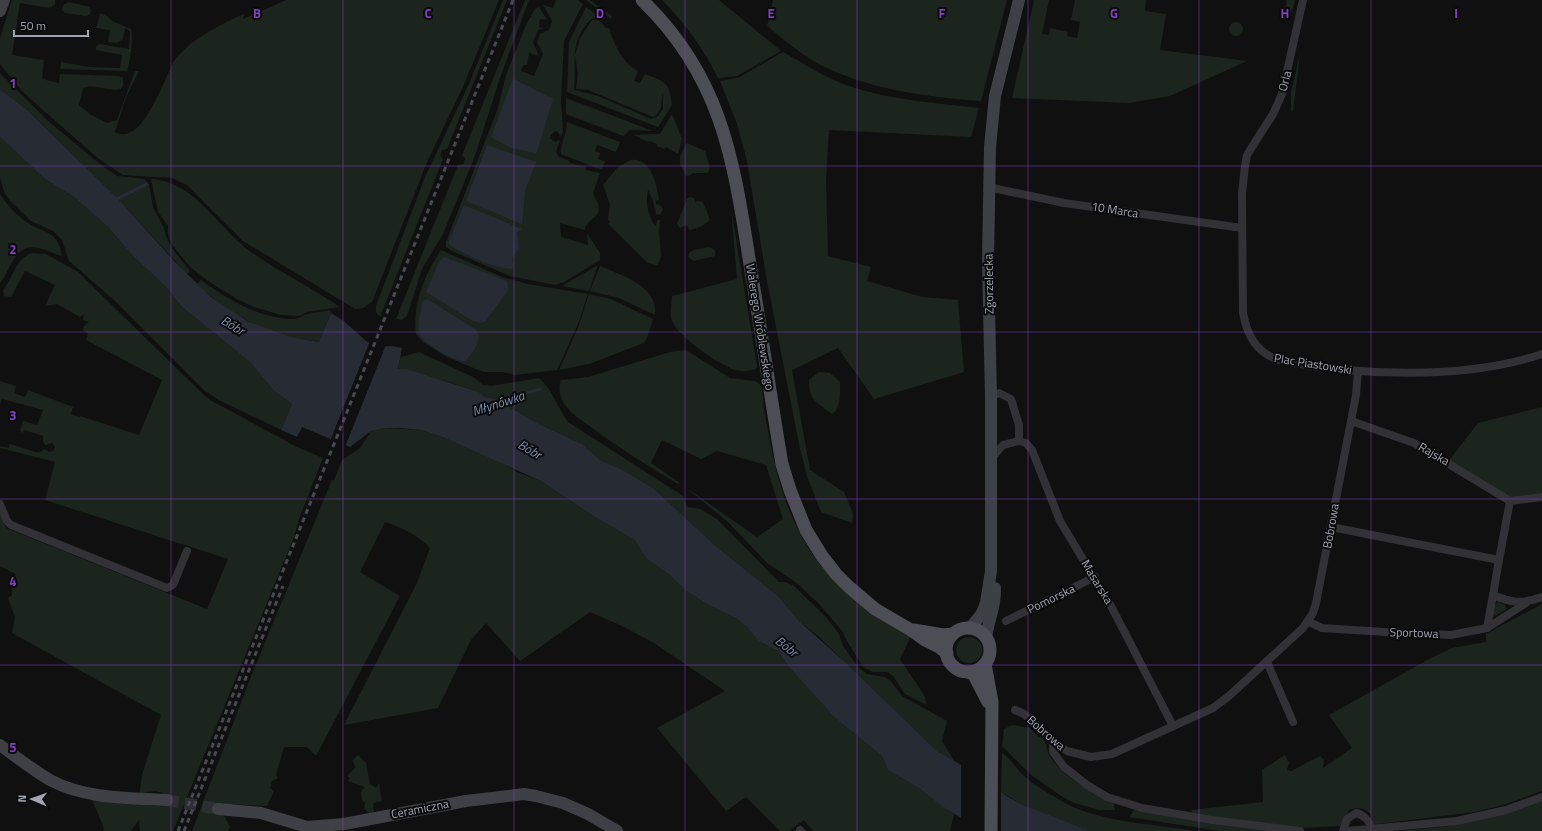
<svg xmlns="http://www.w3.org/2000/svg" width="1542" height="831" font-family="'Titillium Web',sans-serif">
<rect width="100%" height="100%" fill="#101011"/>
<!-- green -->
<g fill="#1c241e">
<path d="M12,0H55V4L50,8L20,3L12,55L44,60L42,79L59,83L60,74L119,76L123,78V86L121,89C109,92 94,83 83,88L79,105L91,115L107,123L117,120L135,71H139L126,97L115,132C142,148 165,77 174,61C177,57 182,52 186,48C198,36 229,20 244,14L243,19L286,0H499L463,87L427,162L372,302L363,308L355,309L243,241L187,185L172,178L123,175L99,159L44,111L22,91L0,64V38Z"/>
<path d="M503,0H507L447,149L442,150L440,155L443,159L380,317L376,312V306L425,177L468,86Z"/>
<path d="M525,0H529L500,78L475,156L443,234L422,269L407,316L402,320L396,319L458,165L464,164L465,159L462,155Z"/>
<path d="M556,0H578L583,4L564,41L561,100L563,131L561,137L558,132L555,131L551,135L550,138L555,142L560,140L556,152L559,157L570,161L569,163L586,167V170L600,173L593,193C595,198 599,203 599,208C599,219 585,220 585,230L560,223L561,237L588,245L587,233L600,253V260L564,282L555,285L510,276L452,251L446,247V242L498,108L506,75L526,25L535,9L539,7L547,20L540,19L539,27L544,28L538,30L533,42L539,56L529,53L527,65H523L521,71L534,76L543,54L537,42L540,34L549,30L552,21L543,5L553,8Z"/>
<path d="M586,0H590L612,16L611,19Z"/>
<path d="M662,0H719L781,51L737,76L718,78C704,50 685,23 662,0Z"/>
<path d="M773,0H1007L981,101C926,97 865,89 815,62C798,52 782,38 766,25L768,24Z"/>
<path d="M1034,0H1049L1042,34L1049,35L1050,28L1068,32L1067,36L1077,38L1080,22L1071,20L1075,0H1146L1145,11L1166,14L1160,50L1247,61L1170,96L1129,103L1012,98Z"/>
<path d="M1286,0H1295L1289,20L1287,15Z"/>
<path d="M69,2L89,7L91,11L90,14L86,16L65,13L62,10L63,5Z"/>
<path d="M586,7L601,18L591,19C568,44 577,60 574,90L598,96L651,119L657,117L663,109V93C660,101 664,112 653,117L588,90L576,89L578,74L575,55L580,38L592,20L598,19L606,28H609C614,44 622,63 638,71L634,81L640,83L645,74C666,82 669,82 672,105L658,127L567,92L569,42Z"/>
<path d="M100,14H105L112,21L131,29C134,37 130,63 127,71L60,69L61,62L88,67L120,68L122,55L96,50V46L99,44L129,49L130,31L125,28L123,39L117,43L108,42L110,30L96,28Z"/>
<circle cx="1236" cy="29" r="7"/>
<path d="M783,52C804,64 826,78 849,86C890,100 936,103 979,108L971,137L829,130L826,178L828,256L871,267L867,281L922,297L958,300L964,372L874,399L838,348L792,370L810,470L844,492L853,514L852,523L821,512L807,476L799,444L767,281L747,161L737,124L720,81L738,78Z"/>
<path d="M1300,54L1293,112L1291,111V92Z"/>
<path d="M0,73L47,120L101,165L117,176L145,179L147,182L116,197L27,110L0,89Z"/>
<path d="M566,98L653,131L630,130L623,136L566,114Z"/>
<path d="M672,114L682,139L678,154L666,147L664,149L657,146V144L649,141L648,142L634,135H628L660,134Z"/>
<path d="M567,122L620,142L616,152L597,145L595,151L600,153L598,159L605,161L602,170L561,154C560,144 567,134 567,122Z"/>
<path d="M0,137L45,179L74,197L108,227L132,255L165,286L182,307L250,362L274,391L292,404L281,430L219,400L205,391L115,301L69,261L62,240L53,231L31,221L10,201L5,194L0,178Z"/>
<path d="M687,143L705,151L710,168L708,173H692L691,175L687,176C677,162 678,158 687,143Z"/>
<path d="M630,160C651,157 657,184 659,200L656,201V204L660,205L663,209L660,215L656,214L653,201L648,190C645,202 648,217 656,226L657,220H660L659,232L661,256L659,263L657,265L648,263L608,224L610,222L608,219L610,205L603,185L617,168Z"/>
<path d="M151,179C196,181 220,232 254,254C282,273 312,288 340,307L307,312L299,316L281,315L254,307L237,299L211,283L191,268L172,245L168,234V226L158,212Z"/>
<path d="M149,185L153,207L164,228L166,236L171,247L190,271L187,274L119,200Z"/>
<path d="M0,194C7,205 17,216 28,223C45,234 57,230 62,255L61,256C40,248 25,238 11,264C7,271 5,277 0,283Z"/>
<path d="M690,197L694,198L695,203L697,201L703,202L710,220C706,225 696,229 689,230L687,225L680,228L677,224L687,199Z"/>
<path d="M731,208L757,366L756,369C749,371 742,372 735,370C718,364 679,337 672,321C669,315 672,303 672,296L737,279Z"/>
<path d="M709,247C714,249 716,250 715,256L694,261L688,257L689,253L694,250Z"/>
<path d="M441,250L502,277L528,284L588,294L578,324L557,370L515,375L503,372H483L447,357L423,342L416,334C412,304 425,274 441,250Z"/>
<path d="M31,253L46,254L78,272L204,395L212,401L297,447L323,458L300,516L294,537L173,831H140L139,820L131,831H103L104,828L92,800L156,806L167,805L169,795L156,791L140,793V790L142,775L161,715L12,633L15,617L8,598L12,595V581L16,574L0,566V513L6,528L207,609L228,559L45,500L55,462L0,448V446L9,448L10,444L39,453L44,449L49,452L53,451L55,447L52,443L45,445L43,441V436L24,430L23,433L20,431L23,421L37,425L43,410L2,399L0,405V381L16,386L14,393L25,397L28,390L73,407L71,414L79,417L80,416L139,435L162,380L86,340L88,334L83,330L84,326L89,322L83,320L84,314L80,317L57,304L45,306L55,285L25,271L11,297L4,296L3,290C14,277 14,261 31,253Z"/>
<path d="M598,265L589,291L562,286Z"/>
<path d="M600,266C621,275 659,286 655,315L619,298L590,291Z"/>
<path d="M201,280C227,299 260,319 294,319C300,318 303,315 308,314C315,312 323,312 330,310L331,313L319,342C309,339 299,340 289,337C254,327 223,309 197,284Z"/>
<path d="M589,294L611,299L653,319L648,336L644,343L589,364L559,370L578,328Z"/>
<path d="M686,350L730,378L755,381L761,385C763,392 763,401 764,409C767,426 770,443 774,460C792,545 835,597 911,636L900,659L924,695L927,705L905,694L893,676L887,672H873L863,667L845,638L843,632L819,604L798,584L767,563L728,522L685,487L757,537L783,519L766,465L717,451L701,459L662,440L651,463L680,483L678,484C648,466 619,448 591,427C582,421 572,414 565,405C560,399 558,387 561,380L588,377L670,352Z"/>
<path d="M419,352L473,377L483,385L491,386L539,378C553,390 557,407 568,422L683,496L687,507L700,509L717,519L779,582H786L794,586L825,616L839,634L843,646L859,668L867,674L884,677L890,680L902,696L947,721L942,741L955,762L937,751L818,636L800,622L778,596L717,547L653,488L623,470L600,460L582,444L539,424L495,399L485,397L479,392L449,382L398,369L401,357Z"/>
<path d="M819,372L830,373L840,382C840,393 841,408 832,414C818,403 808,400 809,380Z"/>
<path d="M1542,407V497L1510,501L1448,462L1478,423Z"/>
<path d="M385,428L422,430L445,438L499,461L517,472L541,481L595,517L636,540L647,559L670,575L685,590L710,606L736,618L747,627L760,641L778,651L789,667L834,717L882,756L888,770L920,789L954,814L950,831H813L804,820L789,831H780L746,797L726,811L657,728L725,691L654,643L622,626L590,612L520,661L486,623L471,640L438,708L344,725L417,583L430,548C416,534 403,528 385,522L360,572L400,596L316,756L307,747H284L276,775L278,778L272,781L270,788L274,791L267,806L231,804L216,813L225,817L230,827L228,831H192L252,674L332,480H334L342,460L360,448L371,431Z"/>
<path d="M1498,602L1505,605L1507,609L1495,616L1493,615L1495,605Z"/>
<path d="M1542,604V791L1506,804L1475,812L1377,824L1372,823C1373,809 1359,806 1349,810L1342,826L1305,828L1241,821L1193,813L1191,810L1263,802L1262,770L1285,755L1289,763L1287,770L1291,771L1320,756L1324,760L1323,768L1352,748L1329,715L1431,658L1452,648L1486,642V634Z"/>
<circle cx="969" cy="650" r="13"/>
<path d="M1013,725L1030,728L1039,738L1041,736C1049,743 1045,751 1051,758C1070,783 1088,789 1114,804L1115,810H1099L1074,803L1061,796L1030,774L1002,746L1004,729Z"/>
<path d="M1002,753C1011,759 1017,770 1025,777C1034,785 1048,793 1058,799C1097,823 1150,823 1194,831H1089L1046,816L1023,805L1001,792Z"/>
<path d="M358,755L366,763L370,784L376,788L379,783L382,801L373,803L374,812L369,813L364,808L365,803L362,800L361,791L365,787L348,781L350,778L347,776L356,767L352,761Z"/>
<path d="M1542,797V831H1399L1450,826L1457,821Z"/>
<path d="M1134,810L1211,824L1271,831H1219L1129,817Z"/>
</g>
<!-- water -->
<g fill="#272c34">
<path d="M514,79L553,99L537,152L535,153L511,148L491,137L512,81Z"/>
<path d="M0,89L27,110L116,197L147,182L149,185L119,200L175,262L211,297L247,321L290,337L319,342L331,313L344,321L367,342L381,347L392,346L402,348L398,369H406L479,392L485,397L495,399L539,424L582,444L600,460L623,470L653,488L717,547L778,596L800,622L846,663L937,751L977,774L1008,797L1023,805L1089,831H982L942,806L920,789L888,770L882,756L834,717L789,667L778,651L759,641L747,627L736,618L710,606L685,590L670,575L647,559L635,540L595,517L541,481L445,438L422,430L400,428H385L371,431L350,447L302,427L297,437L281,430L292,404L274,391L250,362L182,307L165,286L132,255L108,227L74,197L45,179L0,137Z"/>
<path d="M487,145L536,162L525,191L522,224L466,201Z"/>
<path d="M464,205L522,229L517,232L519,248L512,258L513,268C502,272 458,252 449,244V241Z"/>
<path d="M444,257L507,281L508,290L485,322L481,323L473,321L426,292L439,262Z"/>
<path d="M427,299L475,329C484,340 473,352 466,361C456,363 422,343 419,333C417,323 421,311 423,301Z"/>
</g>
<!-- pier -->
<g fill="#101011">
<path d="M370,341L381,345L390,344L386,345L345,447L330,441Z"/>
<path d="M961,763L978,772L1001,790V831H977L961,821Z"/>
</g>
<g fill="none" stroke-linecap="round" stroke-linejoin="round">
<!-- stream -->
<path stroke="#272c34" stroke-width="3" d="M496,403L540,389"/>
<!-- secondary-tunnel -->
<path stroke="#2d2e31" stroke-width="12" stroke-dasharray="12 6" stroke-linecap="butt" d="M167,800L218,809"/>
<!-- street -->
<g stroke="#313136" stroke-width="8">
<path d="M1303,0L1282,94L1273,114L1247,155L1245,166L1242,193L1243,313C1247,335 1256,352 1278,360C1358,376 1464,380 1542,354"/>
<path d="M988,187L1064,203L1242,228"/>
<path d="M991,397L999,393L1011,399L1019,425V441L1026,443L1032,450L1060,521L1111,606L1173,726"/>
<path d="M1351,421L1414,443L1510,501L1542,497"/>
<path d="M992,458L1003,445L1019,441"/>
<path d="M0,504L7,521L11,525L167,588L173,585L187,551"/>
<path d="M1331,527L1499,560L1493,595C1511,603 1523,604 1542,597"/>
<path d="M1499,560L1510,501"/>
<path d="M1006,621L1095,577"/>
<path d="M1309,622L1322,628L1401,633L1451,635L1487,628L1526,603"/>
<path d="M1487,628L1493,595"/>
<path d="M1267,662L1293,722"/>
<path d="M1015,710L1024,714L1038,726L1053,742L1067,751L1091,757L1112,754L1213,708L1229,696L1303,628L1313,613L1316,603L1356,395L1358,371"/>
<path d="M1053,742V752L1064,767L1087,785L1107,797L1142,808L1212,820L1300,831"/>
<path d="M800,830L801,831"/>
<path d="M1343,831L1347,819L1356,813C1365,815 1369,822 1373,829"/>
<path d="M1348,831L1457,821L1506,810L1542,797"/>
</g>
<!-- secondary -->
<g stroke="#3f4046" stroke-width="12">
<path d="M0,11L4,0"/>
<path d="M970,628L981,615L986,603L991,571V397L988,261L990,147L995,96L1019,0"/>
<path d="M986,638C988,621 996,606 995,588"/>
<path d="M0,745C16,757 33,770 50,780C85,799 129,798 167,800"/>
<path d="M218,809L261,813L307,827L344,824L466,801L524,794L536,796L563,803L588,814L617,831"/>
</g>
<!-- primary -->
<g stroke="#4d4e55" stroke-width="13">
<path d="M642,0C724,79 734,164 751,271C762,335 771,400 782,464L790,490L806,530L822,556L836,574L849,587L875,609L911,630L925,640L939,647L947,653"/>
<circle cx="968" cy="650" r="22"/>
<path d="M914,630L943,635L953,634"/>
<path d="M985,664L992,702L991,831"/>
<path d="M969,672L974,675L988,702"/>
</g>
<!-- rail -->
<g stroke="#48494f" stroke-width="3" stroke-dasharray="5 4" stroke-linecap="butt">
<path d="M178,831L513,0"/>
<path d="M184,831L283,586"/>
</g>
</g>
<!-- grid -->
<path fill="none" stroke="#813ebd" stroke-width="1" stroke-opacity="0.55" d="M171,0V831M343,0V831M514,0V831M685,0V831M857,0V831M1028,0V831M1199,0V831M1371,0V831M0,166H1542M0,332H1542M0,499H1542M0,665H1542"/>
<g text-anchor="middle" stroke-width="4" stroke-linejoin="round" paint-order="stroke">
<!-- street labels -->
<g font-size="12" fill="#a1a4b2" stroke="#0b0b0c">
<text transform="translate(1285 81) rotate(-76)" y="4">Orla</text>
<text transform="translate(1115 210) rotate(9)" y="4">10 Marca</text>
<text transform="translate(989 284) rotate(-91)" y="4">Zgorzelecka</text>
<text transform="translate(760 327) rotate(81)" y="4">Walerego Wróblewskiego</text>
<text transform="translate(1313 364) rotate(9)" y="4">Plac Piastowski</text>
<text transform="translate(1434 454) rotate(30)" y="4">Rajska</text>
<text transform="translate(1331 526) rotate(-80)" y="4">Bobrowa</text>
<text transform="translate(1097 582) rotate(59)" y="4">Masarska</text>
<text transform="translate(1051 599) rotate(-26)" y="4">Pomorska</text>
<text transform="translate(1414 633) rotate(2)" y="4">Sportowa</text>
<text transform="translate(1046 733) rotate(41)" y="4">Bobrowa</text>
<text transform="translate(420 809) rotate(-11)" y="4">Ceramiczna</text>
</g>
<!-- water labels -->
<g font-size="13" font-style="italic" fill="#798cad" stroke="#0b0b0c">
<text transform="translate(233 325) rotate(31)" y="5">Bóbr</text>
<text transform="translate(498 403) rotate(-18)" y="5">Młynówka</text>
<text transform="translate(530 449) rotate(30)" y="5">Bóbr</text>
<text transform="translate(787 646) rotate(38)" y="5">Bóbr</text>
</g>
</g>
<g font-size="13" text-anchor="middle" font-weight="bold" fill="#813ebd" stroke="#0b0b0c" stroke-width="4" stroke-linejoin="round" paint-order="stroke">
<text x="257" y="18">B</text>
<text x="428" y="18">C</text>
<text x="600" y="18">D</text>
<text x="771" y="18">E</text>
<text x="942" y="18">F</text>
<text x="1114" y="18">G</text>
<text x="1285" y="18">H</text>
<text x="1456" y="18">I</text>
<text x="13" y="88">1</text>
<text x="13" y="254">2</text>
<text x="13" y="420">3</text>
<text x="13" y="586">4</text>
<text x="13" y="752">5</text>
</g>
<!-- north arrow -->
<g transform="translate(32 799) rotate(272)" stroke="#0b0b0c" stroke-width="3" paint-order="stroke">
<path d="M0-3L7 15L0 10L-7 15Z" fill="#a1a4b2"/>
<text y="-6" font-size="11" font-weight="bold" text-anchor="middle" fill="#a1a4b2">N</text>
</g>
<!-- scale -->
<path d="M14 30v6h74v-6" fill="none" stroke="#a1a4b2" stroke-width="2"/>
<text x="20" y="30" font-size="12" fill="#a1a4b2" stroke="#0b0b0c" stroke-width="3" paint-order="stroke">50 m</text>
</svg>
